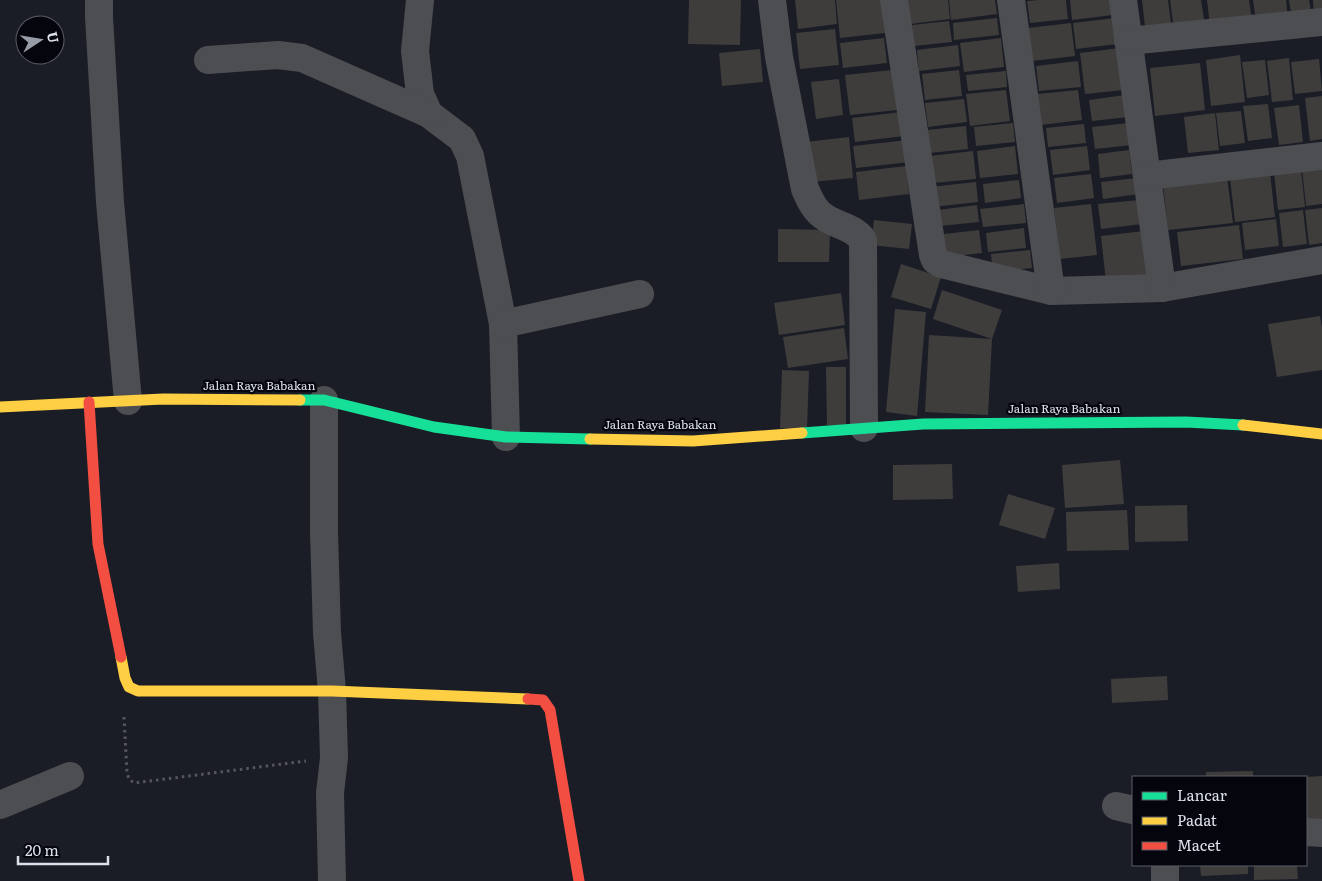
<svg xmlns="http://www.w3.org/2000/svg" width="1322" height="881" font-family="Literata,serif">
<rect width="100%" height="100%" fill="#1a1d26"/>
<!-- building -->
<g fill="#3f3c3c">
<path d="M689,0H741L740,45L688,44Z"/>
<path d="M795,0H835L837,24L798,29Z"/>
<path d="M836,0H881L885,33L840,38Z"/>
<path d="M908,0H948L950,19L910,24Z"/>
<path d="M949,0H995L997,14L951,20Z"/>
<path d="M1039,0H1066L1068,19L1030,23L1027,1Z"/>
<path d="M1070,0H1111L1113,15L1072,20Z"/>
<path d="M1142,0H1168L1171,24L1145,27Z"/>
<path d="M1170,0H1201L1205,26L1174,30Z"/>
<path d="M1207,0H1249L1252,20L1210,26Z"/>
<path d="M1253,0H1286L1288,18L1256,22Z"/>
<path d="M1289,0H1309L1311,11L1291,13Z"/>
<path d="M1313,0H1322V15L1314,16Z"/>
<path d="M997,18L999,35L954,40L953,23Z"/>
<path d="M1115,18L1118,44L1076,49L1073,23Z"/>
<path d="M949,21L952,42L914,46L912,25Z"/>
<path d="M1071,23L1075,56L1032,61L1028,28Z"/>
<path d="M835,29L839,65L800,69L796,33Z"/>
<path d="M884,38L887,63L843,68L840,43Z"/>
<path d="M1001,38L1004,67L964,72L960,43Z"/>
<path d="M958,45L960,66L919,71L917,50Z"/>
<path d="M1120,48L1124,90L1085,94L1080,53Z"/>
<path d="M760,49L763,82L722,86L719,53Z"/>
<path d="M1240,55L1245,102L1211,106L1206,60Z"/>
<path d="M1289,58L1293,100L1272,102L1267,61Z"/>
<path d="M1319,59L1322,91L1295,94L1291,62Z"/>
<path d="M1265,60L1269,95L1247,98L1242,62Z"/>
<path d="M1078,61L1081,87L1039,91L1036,66Z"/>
<path d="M1200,63L1205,110L1155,116L1150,68Z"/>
<path d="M892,70L897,110L850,115L845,75Z"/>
<path d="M959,70L962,96L925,100L922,74Z"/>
<path d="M1006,71L1007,87L968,91L966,75Z"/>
<path d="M839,79L843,115L816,119L811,82Z"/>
<path d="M1006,90L1010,121L970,126L966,94Z"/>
<path d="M1078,90L1082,120L1041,125L1037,94Z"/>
<path d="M1125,95L1128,117L1092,121L1089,100Z"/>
<path d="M1322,96V139L1310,141L1305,98Z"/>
<path d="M964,99L967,122L928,127L925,103Z"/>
<path d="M1268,104L1272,138L1248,141L1243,106Z"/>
<path d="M1299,105L1303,142L1279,145L1274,108Z"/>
<path d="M1241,111L1245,143L1220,146L1216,113Z"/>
<path d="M901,112L904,136L855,142L852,118Z"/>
<path d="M1215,113L1219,150L1188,153L1184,117Z"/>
<path d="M1013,123L1015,142L976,146L974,127Z"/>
<path d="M1129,123L1132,145L1095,149L1092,127Z"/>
<path d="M1084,124L1086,143L1048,147L1046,128Z"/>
<path d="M966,126L968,149L930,153L927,130Z"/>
<path d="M849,137L853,178L811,182L806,142Z"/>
<path d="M908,140L910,162L856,168L853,146Z"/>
<path d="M1015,146L1018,174L980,178L977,151Z"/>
<path d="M1087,146L1090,170L1053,175L1050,150Z"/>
<path d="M1129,150L1132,174L1100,178L1098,154Z"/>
<path d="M973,151L976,179L933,183L930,156Z"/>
<path d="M906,166L909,194L859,200L856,172Z"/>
<path d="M1322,166V204L1306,206L1302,169Z"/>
<path d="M1301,170L1305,207L1278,210L1274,173Z"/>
<path d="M1270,173L1275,217L1235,222L1230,178Z"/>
<path d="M1091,174L1094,198L1057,203L1054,178Z"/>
<path d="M1227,177L1233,223L1168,230L1163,185Z"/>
<path d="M1137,178L1139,194L1103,199L1101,182Z"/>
<path d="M1019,180L1021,198L985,203L983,184Z"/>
<path d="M976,182L978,202L932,207L930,187Z"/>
<path d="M1139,200L1142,224L1101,229L1098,204Z"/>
<path d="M1024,204L1026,223L983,227L980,209Z"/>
<path d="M1091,204L1097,255L1060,259L1054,208Z"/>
<path d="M977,205L979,222L940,226L938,210Z"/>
<path d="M1322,208V243L1309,245L1305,210Z"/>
<path d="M1303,210L1307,244L1283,247L1279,213Z"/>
<path d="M1276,219L1279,246L1245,250L1242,223Z"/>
<path d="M874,220L912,224L909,249L871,245Z"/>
<path d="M1239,225L1243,259L1181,266L1177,232Z"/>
<path d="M1024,228L1026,248L988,252L986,233Z"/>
<path d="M778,229L830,230L829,262H778Z"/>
<path d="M979,230L982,253L938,258L936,235Z"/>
<path d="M1144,231L1150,276L1106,282L1101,236Z"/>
<path d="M1030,250L1032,268L993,272L991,254Z"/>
<path d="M901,264L941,277L931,309L891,297Z"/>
<path d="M942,290L1002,310L992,339L988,415L925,412L929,335L992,339L933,319Z"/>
<path d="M841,293L845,325L779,335L774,303Z"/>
<path d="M895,309L926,312L917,416L886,412Z"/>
<path d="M1320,316L1322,327V370L1277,377L1268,324Z"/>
<path d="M844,328L848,359L788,368L783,337Z"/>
<path d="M826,367H846V425H827Z"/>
<path d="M782,370L809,371L807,429L780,428Z"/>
<path d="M1120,460L1124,504L1065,508L1062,465Z"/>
<path d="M952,464L953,499L893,500V465Z"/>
<path d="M1008,494L1055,508L1045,539L999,525Z"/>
<path d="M1187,505L1188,541L1135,542V506Z"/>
<path d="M1127,510L1129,550L1067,551L1066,512Z"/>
<path d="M1059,563L1060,589L1018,592L1016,566Z"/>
<path d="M1167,676L1168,700L1112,703L1111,679Z"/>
<path d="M1253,771V777H1206V772Z"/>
<path d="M1322,776V820L1306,821V777Z"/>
<path d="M1200,865H1248V874L1201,876Z"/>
<path d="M1254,865H1297L1298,879L1254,880Z"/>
</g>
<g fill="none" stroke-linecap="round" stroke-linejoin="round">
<!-- path -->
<path stroke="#56575c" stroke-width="3" stroke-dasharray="2.5 4" stroke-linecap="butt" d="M124,717L127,773L129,779L134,783L306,761"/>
<!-- street -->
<g stroke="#4c4e52" stroke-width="28">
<path d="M99,0V17L110,202L128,401"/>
<path d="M420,0L415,51L420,94L429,114L462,139L470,156L503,324L506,437"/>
<path d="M772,0L779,57L805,189C810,200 815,212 826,218C838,226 854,227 863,240L864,428"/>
<path d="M894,0L933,255L935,260L941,264L1051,291L1162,288L1322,260"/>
<path d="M1011,0L1051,291"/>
<path d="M1123,0L1162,288"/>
<path d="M1128,41L1322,22"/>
<path d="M208,60L278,55L302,58L429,114"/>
<path d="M1147,176L1322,156"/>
<path d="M503,324L640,294"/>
<path d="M324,400V532L327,633L332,691L334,758L330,793L332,881"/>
<path d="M0,805L70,776"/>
<path d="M1116,806L1133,810"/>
<path d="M1306,832L1322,833"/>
<path d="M1165,881V865"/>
</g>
<!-- fast -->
<g stroke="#16e098" stroke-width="11">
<path d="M300,400H324L434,427L506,437L590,439"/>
<path d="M802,433L923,424L1186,422L1243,425"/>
</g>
<!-- slow -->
<g stroke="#ffcf43" stroke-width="11">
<path d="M0,407L163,399L300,400"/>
<path d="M1243,425L1322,434"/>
<path d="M590,439L693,441L802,433"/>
<path d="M121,657L125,678L129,687L138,691H332L528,699"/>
</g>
<!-- jam -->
<g stroke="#f24e42" stroke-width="11">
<path d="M89,402L98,544L121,657"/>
<path d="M528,699L543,700L550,710L579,881"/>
</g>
</g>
<g text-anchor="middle" stroke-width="4.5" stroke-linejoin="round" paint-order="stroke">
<!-- street labels -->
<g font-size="12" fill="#dbe0eb" stroke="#05060d">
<text x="259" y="390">Jalan Raya Babakan</text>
<text x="1064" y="413">Jalan Raya Babakan</text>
<text x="660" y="429">Jalan Raya Babakan</text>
</g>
</g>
<!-- legend -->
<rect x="1132" y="776" width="175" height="90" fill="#05060d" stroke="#5b5d66"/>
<rect x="1142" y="792" width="25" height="8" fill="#16e098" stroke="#5b5d66"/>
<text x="1177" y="801" font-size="15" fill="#dbe0eb">Lancar</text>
<rect x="1142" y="817" width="25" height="8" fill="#ffcf43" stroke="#5b5d66"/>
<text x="1177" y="826" font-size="15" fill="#dbe0eb">Padat</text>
<rect x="1142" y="842" width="25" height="8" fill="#f24e42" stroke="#5b5d66"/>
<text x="1177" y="851" font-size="15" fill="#dbe0eb">Macet</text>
<!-- north arrow -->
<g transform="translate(40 40) rotate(78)"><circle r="24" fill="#05060d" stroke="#5b5d66"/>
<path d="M0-4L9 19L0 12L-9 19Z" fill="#979ca6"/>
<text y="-8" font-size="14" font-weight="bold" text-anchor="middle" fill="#dbe0eb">U</text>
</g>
<!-- scale -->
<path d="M18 856v8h90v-8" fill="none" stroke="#dbe0eb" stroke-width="2.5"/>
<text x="25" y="856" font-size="15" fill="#dbe0eb" stroke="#05060d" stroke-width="4" paint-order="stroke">20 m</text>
</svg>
